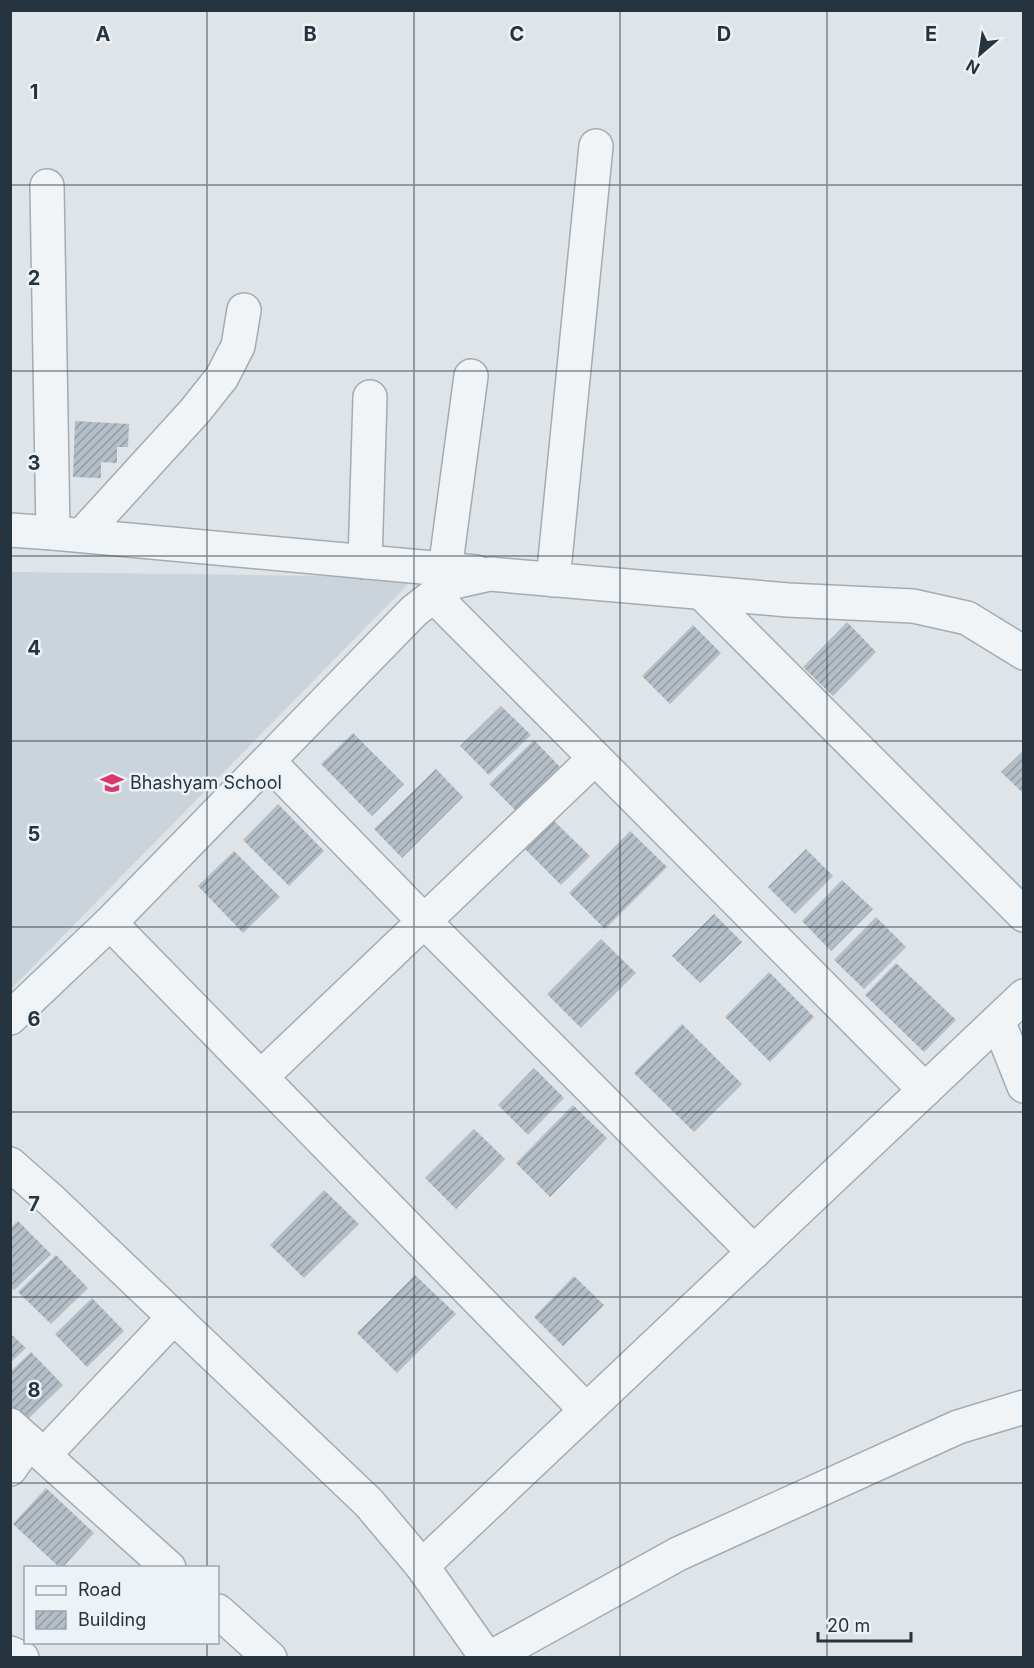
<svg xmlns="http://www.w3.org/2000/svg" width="1034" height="1668" font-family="Inter,sans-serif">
<defs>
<pattern id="building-hatch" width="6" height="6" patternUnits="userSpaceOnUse" patternTransform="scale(1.5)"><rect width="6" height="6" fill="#b4bec6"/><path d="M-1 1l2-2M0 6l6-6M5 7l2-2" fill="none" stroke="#929ba2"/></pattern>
</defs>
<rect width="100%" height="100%" fill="#dee4e8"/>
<!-- built -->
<path fill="#cbd3db" d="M11,572L415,577L11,989Z"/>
<!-- building -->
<g fill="url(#building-hatch)">
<path d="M75,421L129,424L128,447H117V463L101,462V478L73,477Z"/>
<path d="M847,622L876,652L833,696L803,667Z"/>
<path d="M693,625L721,653L670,704L642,676Z"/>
<path d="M501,706L531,735L489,775L460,746Z"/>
<path d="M353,733L404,784L372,816L321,764Z"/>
<path d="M534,740L561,768L516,811L489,784Z"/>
<path d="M1024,750V791L1022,792L1001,772Z"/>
<path d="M436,769L463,797L402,858L374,829Z"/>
<path d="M278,804L324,851L289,886L243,840Z"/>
<path d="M551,818L590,856L561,885L523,847Z"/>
<path d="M630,831L667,867L605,929L569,893Z"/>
<path d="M806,849L833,876L795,914L768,887Z"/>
<path d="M234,851L280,897L243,933L198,886Z"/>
<path d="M842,880L873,909L831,951L802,921Z"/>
<path d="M714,914L742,942L700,983L672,956Z"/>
<path d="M876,917L906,947L864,989L834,960Z"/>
<path d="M601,939L636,973L581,1028L547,994Z"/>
<path d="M896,963L956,1020L924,1052L865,995Z"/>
<path d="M769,972L814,1017L770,1062L725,1017Z"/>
<path d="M682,1024L742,1084L694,1132L634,1073Z"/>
<path d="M534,1068L564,1098L528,1135L498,1105Z"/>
<path d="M573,1105L607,1138L550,1197L516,1163Z"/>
<path d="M474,1129L505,1159L456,1209L425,1178Z"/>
<path d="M324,1190L359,1224L304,1278L270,1245Z"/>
<path d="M18,1221L51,1254L14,1290L10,1287V1228Z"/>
<path d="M56,1255L88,1288L51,1324L18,1292Z"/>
<path d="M415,1275L456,1314L397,1373L357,1333Z"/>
<path d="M574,1276L604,1305L563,1346L534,1317Z"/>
<path d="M92,1298L124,1331L87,1367L55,1334Z"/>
<path d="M10,1333L26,1348L10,1363Z"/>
<path d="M31,1352L63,1385L26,1421L10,1405V1372Z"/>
<path d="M46,1488L94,1533L62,1568H60L13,1524Z"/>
</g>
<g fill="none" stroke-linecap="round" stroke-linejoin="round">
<!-- minor casing -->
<g stroke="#a3acb2" stroke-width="36">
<g id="minor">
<path d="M10,530L53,533L47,186"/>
<path d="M53,533L476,572"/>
<path d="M82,535L195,411L222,377L238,346L244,310"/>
<path d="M365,562L370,397"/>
<path d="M445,570L471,376"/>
<path d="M553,580L596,146"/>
<path d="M702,593L1024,915"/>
<path d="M434,596L925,1090"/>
<path d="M268,761L424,921L754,1252"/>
<path d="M110,923L586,1410"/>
<path d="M10,1018L110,923L414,611L450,583L490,574L788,600L913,606L967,618L1024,653"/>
<path d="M998,1021L1024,1086"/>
<path d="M261,1077L595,758"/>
<path d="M10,1164L52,1201L369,1503L422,1566L487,1658"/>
<path d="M10,1425L169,1568"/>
<path d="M44,1455L174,1317"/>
<path d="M10,1469L29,1442"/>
<path d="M422,1566L1024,996"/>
<path d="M218,1611L270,1658"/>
<path d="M10,1653L22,1658"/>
<path d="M490,1658L678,1554L958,1427L1024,1407"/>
</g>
</g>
<!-- minor -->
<use href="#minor" stroke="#f1f4f6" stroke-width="33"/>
</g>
<!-- grid -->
<path fill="none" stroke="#263440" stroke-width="1.5" stroke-opacity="0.55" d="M207,10V1568M414,10V1658M620,10V1658M827,10V1658M10,185H1024M10,371H1024M10,556H1024M10,741H1024M10,927H1024M10,1112H1024M10,1297H1024M10,1483H1024M207,1642V1658"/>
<!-- icons -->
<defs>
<g id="school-bare" transform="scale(1.8)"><path d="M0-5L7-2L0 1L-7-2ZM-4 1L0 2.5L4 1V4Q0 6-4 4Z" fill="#d8386c" stroke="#edf2f6" stroke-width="2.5" paint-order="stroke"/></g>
</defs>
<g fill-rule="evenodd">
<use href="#school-bare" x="112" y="783"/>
</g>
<g text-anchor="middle" stroke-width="5" stroke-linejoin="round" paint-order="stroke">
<!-- poi labels -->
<g font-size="18" fill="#263440" stroke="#edf2f6" text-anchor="start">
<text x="130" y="789">Bhashyam School</text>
</g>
</g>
<g font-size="20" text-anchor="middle" font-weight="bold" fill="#263440" stroke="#edf2f6" stroke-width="5" stroke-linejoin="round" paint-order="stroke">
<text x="103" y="41">A</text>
<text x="310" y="41">B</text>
<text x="517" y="41">C</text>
<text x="724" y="41">D</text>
<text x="931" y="41">E</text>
<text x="34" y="99">1</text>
<text x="34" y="285">2</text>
<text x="34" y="470">3</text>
<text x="34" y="655">4</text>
<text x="34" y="841">5</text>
<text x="34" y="1026">6</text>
<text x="34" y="1211">7</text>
<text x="34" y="1397">8</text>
</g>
<!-- border -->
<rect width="1034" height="1668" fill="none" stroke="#263440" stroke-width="24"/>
<!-- legend -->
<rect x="24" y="1566" width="195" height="78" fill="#edf2f6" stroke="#9da6ad" stroke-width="1.5"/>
<rect x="36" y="1586" width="30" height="9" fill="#f1f4f6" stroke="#9da6ad" stroke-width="1.5"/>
<text x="78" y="1596" font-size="18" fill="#263440">Road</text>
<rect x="36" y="1611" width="30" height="18" fill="url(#building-hatch)" stroke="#9da6ad" stroke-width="1.5"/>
<text x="78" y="1626" font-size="18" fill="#263440">Building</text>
<!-- north arrow -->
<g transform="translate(980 54) rotate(209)" stroke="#edf2f6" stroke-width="4.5" paint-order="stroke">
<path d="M0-4.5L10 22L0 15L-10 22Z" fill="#263440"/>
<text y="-9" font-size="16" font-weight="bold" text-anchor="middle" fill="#263440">N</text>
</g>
<!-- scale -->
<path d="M818 1632v9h93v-9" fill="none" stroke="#263440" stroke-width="3"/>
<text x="827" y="1632" font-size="18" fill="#263440" stroke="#edf2f6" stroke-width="4.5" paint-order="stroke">20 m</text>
</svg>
